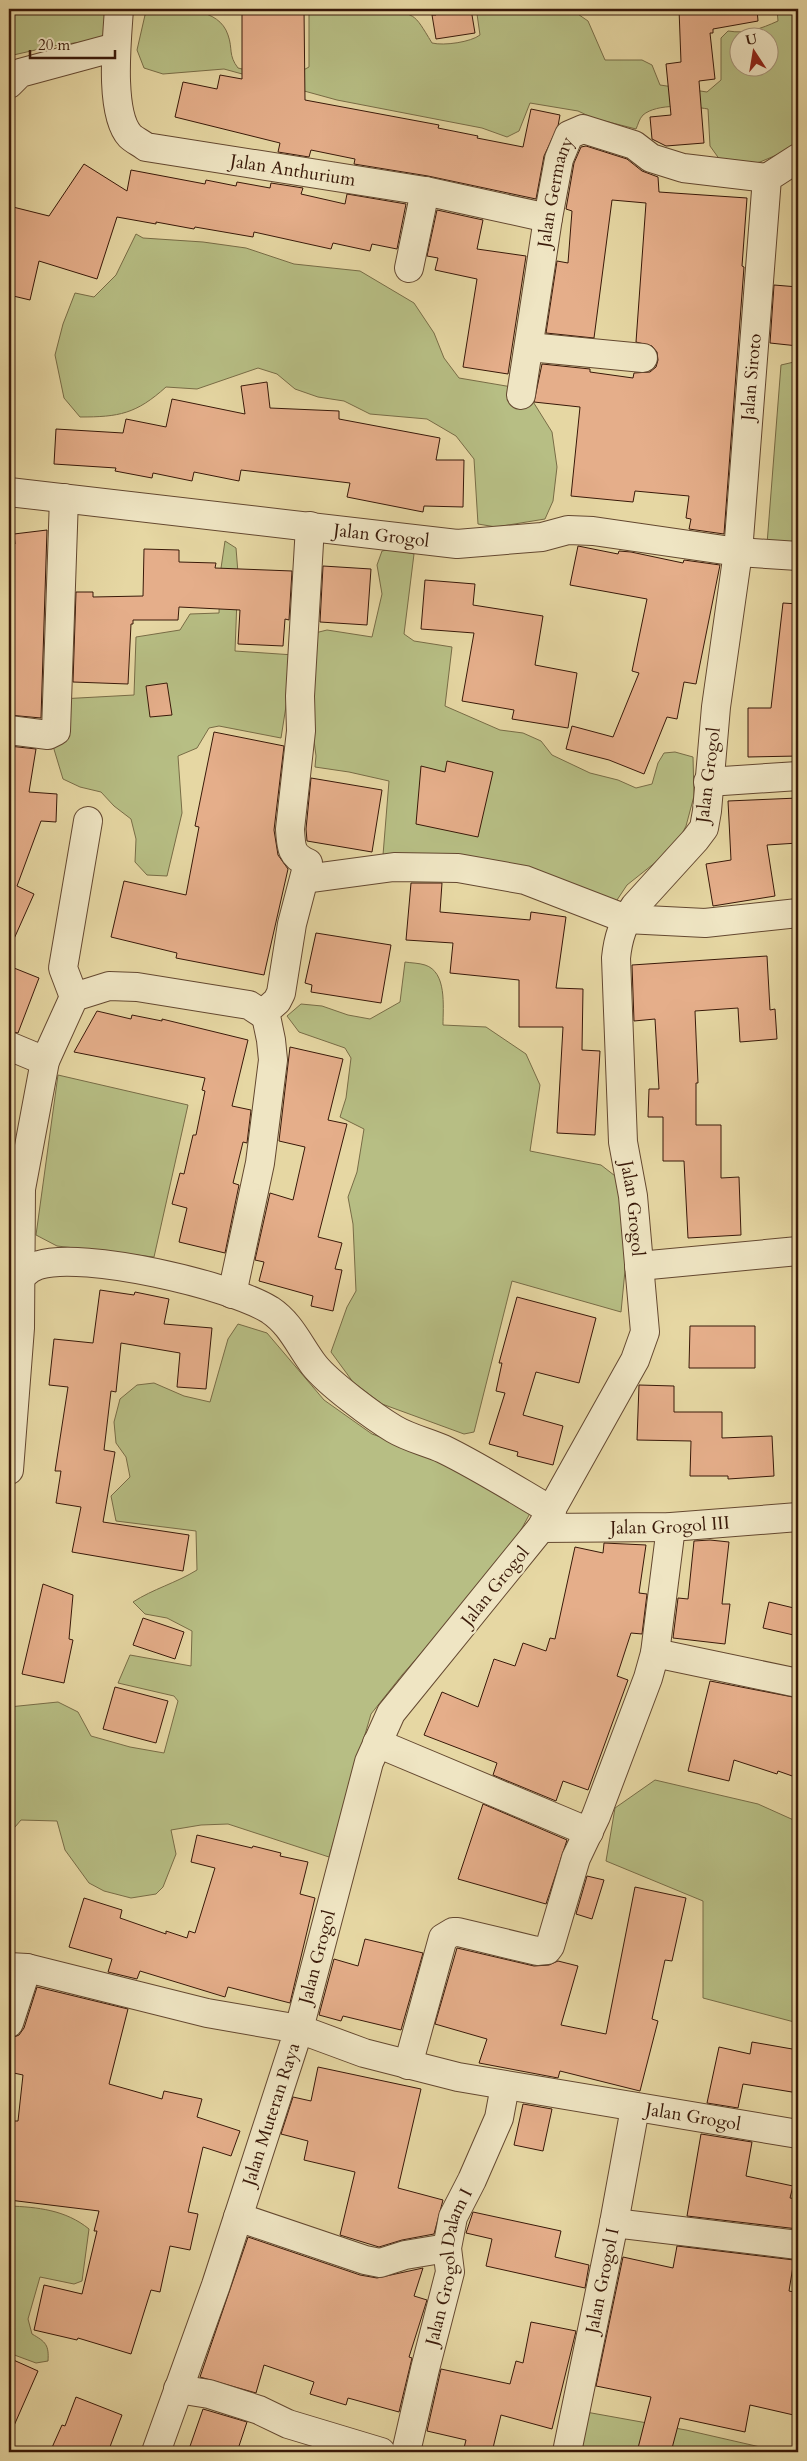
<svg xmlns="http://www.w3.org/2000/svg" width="807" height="2461" font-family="Cardo,serif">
<rect width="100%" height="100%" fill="#e6d7a3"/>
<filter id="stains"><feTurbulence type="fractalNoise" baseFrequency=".004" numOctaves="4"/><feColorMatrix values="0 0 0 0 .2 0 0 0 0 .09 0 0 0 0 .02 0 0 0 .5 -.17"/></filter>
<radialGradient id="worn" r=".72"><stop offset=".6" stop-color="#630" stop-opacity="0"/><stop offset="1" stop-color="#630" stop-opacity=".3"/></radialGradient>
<!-- green -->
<g fill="#b7be84" stroke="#786c46" fill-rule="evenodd">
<path d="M9,9H107L103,39L53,46L9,56Z"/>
<path d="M156,9C180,9 219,7 228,35C233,49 228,55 238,68C262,74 287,80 309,67V9H376L380,12C416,13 413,12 432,43C444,46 471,42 480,35L477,14L478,9L572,10L588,21L605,60H642L652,65L660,85L707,92L721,80V38L728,31C747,34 760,29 778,21L777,9H798V146L760,162L747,165L720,160L710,146L708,109C691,106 657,103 643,115C639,119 638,125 636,129L593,118L578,111L530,103L519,131L507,137L482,128L337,100L224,69L163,74L144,68L137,50L145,15ZM740,38H770V68H740Z"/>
<path d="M136,234L143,238L203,242L246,248L294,264L360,271L414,303L434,333L444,358L459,378L512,387L532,400L552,432L557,467L553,501L545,519L496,527L478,524L474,459L456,436L427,419L370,414L344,401L318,397L295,389L277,374L258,368L197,389L166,387C136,414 119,417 80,417L64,398L55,355L63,324L75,293L94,297L116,275Z"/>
<path d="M794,362H798V546L767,544L781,365Z"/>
<path d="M225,541L236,548L238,573L235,651L294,655L281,738L219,726L209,728L197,748L178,756L182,813L167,876L147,875L135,862L136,839L131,819L114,806L101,792L80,787L63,779L53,746L60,699L134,695L136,637L180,630L190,614L219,613L220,575Z"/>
<path d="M391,549L414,554L404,634L414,641L452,647L445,706L500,730L523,733L541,741L552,755L590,773L618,780L636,788L652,784L658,763L664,753L675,752L693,757L694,796L686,826L676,846L627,885L613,906L383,855L389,781L349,772L315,767L316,756L312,725L311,634L327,630L372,637L382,594L377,565L382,551Z"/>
<path d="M405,962C411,963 419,963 425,965C447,972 443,1006 443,1025L486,1027L526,1054L540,1085L530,1151L601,1165L619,1179L629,1229L621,1312L512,1281L474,1432L464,1434L382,1404L353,1382L331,1352L347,1307L356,1291L353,1224L348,1197L357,1172L364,1129L340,1117L346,1098L351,1058L345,1048L299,1032L287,1016L301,1004L322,1006L348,1015L370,1019L400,1002Z"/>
<path d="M58,1075L188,1105L154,1257L57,1246L36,1235Z"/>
<path d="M238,1324L267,1333L324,1400L372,1434L541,1493L515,1541L473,1594L402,1675L371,1714L329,1857L228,1824L201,1825L171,1830L176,1854L163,1887L156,1894L131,1898L104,1891L89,1883L65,1850L57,1821L21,1820L9,1834V1707L58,1702L78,1712L91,1736L130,1747L164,1753L178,1701L174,1696L118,1683L130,1655L191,1666L192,1631L167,1618L145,1614L133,1602C153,1589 176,1583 197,1570L196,1531L116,1521L111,1496L130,1477L126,1457L116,1443L114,1422L120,1399L137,1385L154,1383L184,1396L210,1402L228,1339Z"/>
<path d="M655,1780L758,1804L798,1822V2023L703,1998V1901L606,1861L615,1808Z"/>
<path d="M9,2206C37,2207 66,2210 89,2229L82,2281L74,2284L40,2277L28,2319L32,2334C46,2342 49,2345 48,2361L36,2363L9,2353Z"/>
<path d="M586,2412L686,2430L782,2452H575Z"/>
</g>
<!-- building -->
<g fill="#e5ae8a" stroke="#391909">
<path d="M242,9H304L305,100L439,125L438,128L478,136L477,138L523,147L531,109L560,115L558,126L544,156L536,199L428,176L354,164L355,159L311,150L309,157L278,152L280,143L175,117L183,82L217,89L220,75L242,79Z"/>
<path d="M435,9H471L475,33L436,39L432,15H436Z"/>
<path d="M679,9H757L758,21L713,29V33H710L715,79L699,81L704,143L666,146L652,139L650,117L671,115L666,64L681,62Z"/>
<path d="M586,146L627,159L642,171L658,177L659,192L747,198L742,266L744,267L724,534L689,529L691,519L686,518L689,496L635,491L633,502L571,496L580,407L534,402L542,364L590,369V372L633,378L634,373L650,372L656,367L658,360L657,352L652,346L636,342L646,203L612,200L594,338L546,333L557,261L568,263L572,211L566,209L574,163L581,147Z"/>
<path d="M84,164L127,191L131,170L205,184L206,180L236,186L237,182L270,188L271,183L303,188L301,194L345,204L347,194L406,204L397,249L372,244L370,251L333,243L331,249L254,232L253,237L195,227L194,229L156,222V224L117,217L97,279L39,261L30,300L9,295V206L49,216Z"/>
<path d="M437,210L483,220L477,249L526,256L508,374L463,367L477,279L435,270L438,258L427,256Z"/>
<path d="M774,285L798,287V346L770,343Z"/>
<path d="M267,382L270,408L339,411V419L440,438L436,460H464L463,507L424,506L423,512L347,497L350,483L241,470L239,481L194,472L192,481L153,473L152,478L115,471L116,468L54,464L56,429L123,433L126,419L166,427L172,399L245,414L241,386Z"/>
<path d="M47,530L41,718L9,715V545L15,544L14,534Z"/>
<path d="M578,546L618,554L619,551L631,552L683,563L684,560L720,565L696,684L684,682L677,719L667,717L644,774L609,760L566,749L572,726L613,737L639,673L632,671L647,599L570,585Z"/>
<path d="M144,549L179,550V562L216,563L215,568L292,571L289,620L285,619L283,646L238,644L240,610L179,607L178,620H133V624H131L128,684L73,682L76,592H93V597L143,596Z"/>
<path d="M323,566L371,569L367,625L320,622Z"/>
<path d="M425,580L475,584L473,605L543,616L535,665L577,673L568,728L512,719L514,710L462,701L474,633L421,629Z"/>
<path d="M783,603L798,604V756L748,757V708H771Z"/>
<path d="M167,683L172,715L150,717L146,686Z"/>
<path d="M214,732L284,746L274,830L278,855L288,869L264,975L176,958L177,953L111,937L124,881L186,895L199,827L195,826Z"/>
<path d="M9,746L36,749L29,792L57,794L56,822L41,821L17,886L34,894L9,950Z"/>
<path d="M447,761L493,772L478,837L416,824L421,766L445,772Z"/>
<path d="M311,778L382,790L372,852L307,841L306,829Z"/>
<path d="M798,798V843L767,845L775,896L713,906L706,864L731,860L728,801Z"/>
<path d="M411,883H442L440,912L530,920L531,912L566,917L556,988L583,989L582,1050L600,1051L595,1135L557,1133L563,1027H519V980L450,973L453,943L406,940Z"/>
<path d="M316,933L391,945L381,1003L311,992L312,985L305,983Z"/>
<path d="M767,956L770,1010L775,1009L777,1039L740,1042L738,1008L695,1011L698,1083H696V1125H721V1178L739,1177L741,1235L688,1238L684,1161H663V1117H648L649,1089H659L655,1019L634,1021L632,965Z"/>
<path d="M9,966L39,978L18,1033L9,1031Z"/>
<path d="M97,1011L131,1019L132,1015L162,1021V1019L248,1040L232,1106L251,1110L247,1143L243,1142L233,1183L239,1185L225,1253L179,1242L187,1208L172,1204L180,1173L184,1174L193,1135H196L205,1091L202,1090L205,1078L74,1052Z"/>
<path d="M290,1047L343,1059L328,1120L347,1124L318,1237L342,1243L335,1269L342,1270L333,1311L311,1306L313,1296L259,1281L264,1262L255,1260L270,1193L293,1200L305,1147L279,1141Z"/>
<path d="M100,1290L134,1295L135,1292L169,1299L164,1324L212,1328L206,1389L177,1387L180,1353L121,1343L116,1392L111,1391L104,1450L115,1452L103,1522L189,1535L183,1571L72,1552L81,1507L56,1503L61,1471H55L68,1387L49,1385L54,1339L93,1343Z"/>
<path d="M517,1297L596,1318L579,1383L536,1372L523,1415L563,1426L553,1465L517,1456L518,1452L489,1444L505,1393L496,1391L502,1363H499Z"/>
<path d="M690,1326H755V1368H689Z"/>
<path d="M639,1385L674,1386V1412H722V1438L772,1436L774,1476L728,1479V1476H690L691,1441L637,1440Z"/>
<path d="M710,1540L729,1542L722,1604H730L725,1644L673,1638L678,1598L688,1599L694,1541Z"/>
<path d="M604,1543L646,1545L639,1593L647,1594L642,1634L631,1633L617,1676L628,1680L588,1790L563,1781L556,1801L493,1775L497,1763L424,1735L442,1692L478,1707L494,1659L515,1666L523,1643L546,1651L550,1638L555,1639L575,1547L603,1553Z"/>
<path d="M43,1584L73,1595L69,1639L73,1640L64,1683L22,1674Z"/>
<path d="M769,1602L798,1609V1636L763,1628Z"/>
<path d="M143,1618L184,1632L175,1659L133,1645Z"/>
<path d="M710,1681L798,1698V1778L778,1771L777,1774L734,1760L729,1781L688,1771Z"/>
<path d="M115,1687L168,1701L156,1743L103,1729Z"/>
<path d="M483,1804L567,1840L546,1904L458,1879Z"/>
<path d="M197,1835L252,1848L253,1846L281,1853L280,1856L308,1862L300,1894L315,1898L290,2003L228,1987L225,1997L140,1971L137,1979L108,1972L112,1959L69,1947L84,1898L122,1910L120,1918L166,1934V1931L187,1938L189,1931L195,1933L215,1868L191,1862Z"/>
<path d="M587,1876L604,1880L592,1919L576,1914Z"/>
<path d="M635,1887L686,1898L672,1961L665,1960L652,2019L658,2021L640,2091L560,2071L558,2078L479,2063L487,2039L435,2024L457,1948L534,1966L549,1965L558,1961L578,1966L561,2025L606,2034Z"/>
<path d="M365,1939L423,1953L401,2030L343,2016L341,2021L319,2015L334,1959L358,1966Z"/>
<path d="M37,1987L128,2009L109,2084L162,2099L164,2091L202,2099L197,2117L240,2131L231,2156L203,2147L188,2212L198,2214L190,2250L170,2246L160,2292L151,2290L131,2354L78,2338L77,2340L34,2330L44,2285L82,2294L97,2231H94L99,2211L9,2200L12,2151H9V2147L14,2121H18L23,2075L9,2072V2051L12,2038L19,2035L24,2028Z"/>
<path d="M752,2042L798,2050V2093L743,2084L738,2108L707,2103L719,2047L750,2054Z"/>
<path d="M318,2067L421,2089L398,2188L443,2200L434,2234L402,2240L379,2247L340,2235L355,2172L304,2160L308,2141L281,2134L293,2097L311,2101Z"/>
<path d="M523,2104L552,2109L543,2151L514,2145Z"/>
<path d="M701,2134L752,2142L746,2176L793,2186L790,2198L798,2199V2229L687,2216Z"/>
<path d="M473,2212L561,2231L555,2257L589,2265L585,2288L486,2266L492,2239L466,2233Z"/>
<path d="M248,2237L360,2275L377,2278L423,2268L414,2296L427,2300L409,2357L412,2358L399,2412L348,2398L346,2405L310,2394L314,2382L264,2365L256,2393L200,2377Z"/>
<path d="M677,2246L794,2260L789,2291L798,2293V2416L750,2405L745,2432L680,2418L671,2452H637L651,2397L596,2386L623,2257L673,2268Z"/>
<path d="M531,2322L576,2331L552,2429L501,2415L492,2452H463L466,2440L427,2431L441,2369L510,2384L516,2361L523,2363Z"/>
<path d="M9,2358L38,2371L9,2437Z"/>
<path d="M76,2397L122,2415L108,2452H50L62,2425L65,2426Z"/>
<path d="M203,2409L247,2422L237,2452H188Z"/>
</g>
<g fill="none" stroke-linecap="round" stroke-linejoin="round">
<!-- minor casing -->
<g stroke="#644830" stroke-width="30">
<g id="minor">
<path id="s1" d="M119,9C117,39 109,113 130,136C134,140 141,143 146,147L425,191L548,218"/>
<path d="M9,84L20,73L116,47"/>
<path id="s2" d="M798,158L767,178L738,552L716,707L707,811L704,828L695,840L635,906C623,923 618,938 616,958L623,1142L633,1196L645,1332L635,1360L541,1528L391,1713L369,1762L299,2029L364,2053L458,2077L798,2134"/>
<path d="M409,268L425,191"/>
<path d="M529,347L643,358"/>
<path id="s3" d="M521,395L548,218L559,159L569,135L583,129L634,145L651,158L683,168L767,178"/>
<path id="s4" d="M9,492L457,544L542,537L568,530L593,531L738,552L798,556"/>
<path d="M9,730L48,735L56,731L64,498"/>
<path d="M708,782L798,776"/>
<path d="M305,879L394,867L458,868L525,880L626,919L705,923L798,913"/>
<path d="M74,997L63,968L88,821"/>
<path d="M9,1046L45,1061"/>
<path d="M639,1266L798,1251"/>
<path d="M12,1290C18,1280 27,1268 39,1265C83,1251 230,1285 270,1310C291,1324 299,1345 314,1365C328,1383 374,1417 394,1429C409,1438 427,1442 443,1449C480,1467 516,1490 552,1511"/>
<path d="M232,1294L260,1163L273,1060L271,1040L266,1016L268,1009L277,1001L281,993L292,924L308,863C291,856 291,847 290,829L301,731L300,696L310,526"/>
<path d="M9,1470L20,1328L21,1189L45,1061L74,997L109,986L137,987L249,1005L266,1016"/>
<path id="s5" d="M541,1528L671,1527L798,1517"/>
<path d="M655,1653L798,1683"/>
<path d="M377,1743L589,1832"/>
<path d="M9,1967L27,1968L207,2013L299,2029L216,2285L156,2452"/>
<path d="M9,2023L27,1968"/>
<path d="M408,2065L443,1938L453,1932H458L537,1951L547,1950L550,1946L576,1858L596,1816L648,1678L655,1653L671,1527"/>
<path d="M238,2217L365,2260L380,2263L405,2255L447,2248"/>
<path d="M614,2223L798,2245"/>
<path d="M178,2389L209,2394L259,2410L288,2424L381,2452"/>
<path id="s6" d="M406,2452L425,2369L450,2272L447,2248L453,2217L472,2180L499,2118L505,2086"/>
<path id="s7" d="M567,2452L614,2223L635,2108"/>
</g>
</g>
<!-- minor -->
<use href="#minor" stroke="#efe5c3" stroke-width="28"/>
</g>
<g text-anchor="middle" stroke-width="4.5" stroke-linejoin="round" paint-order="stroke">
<!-- street labels -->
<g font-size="18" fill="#391909" stroke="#efe5c3">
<text dy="6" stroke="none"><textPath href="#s1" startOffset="298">Jalan Anthurium</textPath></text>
<text dy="6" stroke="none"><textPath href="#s3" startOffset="206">Jalan Germany</textPath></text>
<text transform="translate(751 377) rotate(-85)" y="6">Jalan Siroto</text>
<text dy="6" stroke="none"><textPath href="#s4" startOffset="375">Jalan Grogol</textPath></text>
<text transform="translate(708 775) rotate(-83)" y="6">Jalan Grogol</text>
<text dy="6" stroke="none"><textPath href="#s2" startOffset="1102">Jalan Grogol</textPath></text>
<text dy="6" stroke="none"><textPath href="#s5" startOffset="129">Jalan Grogol III</textPath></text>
<text transform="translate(495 1586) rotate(-51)" y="6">Jalan Grogol</text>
<text transform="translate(317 1957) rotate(-75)" y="6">Jalan Grogol</text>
<text transform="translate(271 2114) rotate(-72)" y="6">Jalan Muteran Raya</text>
<text dy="6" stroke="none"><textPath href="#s2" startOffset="2421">Jalan Grogol</textPath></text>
<text dy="6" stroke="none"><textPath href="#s6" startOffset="191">Jalan Grogol Dalam I</textPath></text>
<text dy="6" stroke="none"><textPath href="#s7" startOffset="175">Jalan Grogol I</textPath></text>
</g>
</g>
<!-- margin -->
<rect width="807" height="2461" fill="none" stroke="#e6d7a3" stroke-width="30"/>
<rect x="10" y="10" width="787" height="2441" fill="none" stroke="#391909" stroke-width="2.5"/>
<rect x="15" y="15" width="777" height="2431" fill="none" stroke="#391909"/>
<!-- north arrow -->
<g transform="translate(754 52) rotate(348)"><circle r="24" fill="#efe5c3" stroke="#a69379"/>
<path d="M0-4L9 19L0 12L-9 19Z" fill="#8f2418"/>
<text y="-8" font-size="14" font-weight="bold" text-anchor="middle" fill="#391909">U</text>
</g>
<!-- scale -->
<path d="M30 50v8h85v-8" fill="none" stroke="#391909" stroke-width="2.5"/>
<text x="38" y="50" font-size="15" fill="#391909" stroke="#efe5c3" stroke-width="4" paint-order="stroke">20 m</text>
<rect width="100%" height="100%" filter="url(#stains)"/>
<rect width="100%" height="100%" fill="url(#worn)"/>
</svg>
